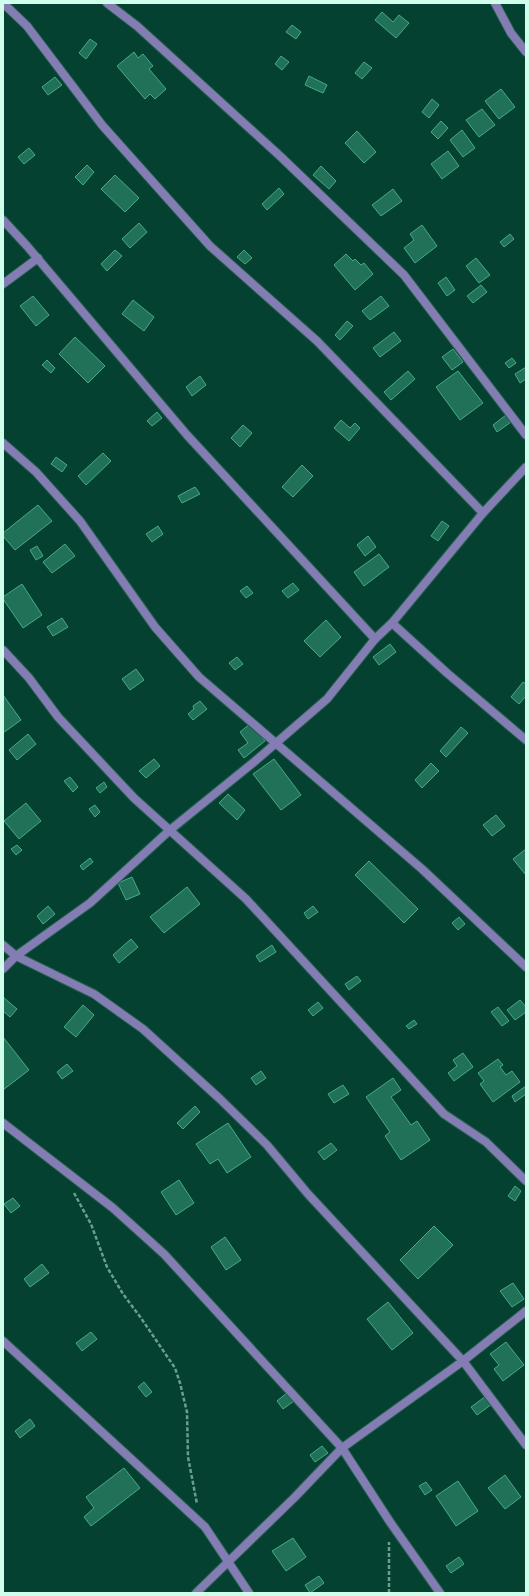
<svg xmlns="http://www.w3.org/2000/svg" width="529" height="1596" font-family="'Noto Serif',serif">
<rect width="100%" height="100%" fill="#054130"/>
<!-- building -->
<g fill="#217158" stroke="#45ab89">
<path d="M382,12L393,22L399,15L409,23L396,38L375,20Z"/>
<path d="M292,25L301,32L296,39L286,32Z"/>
<path d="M90,39L97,44L86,59L79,53Z"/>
<path d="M134,52L138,58L143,54L153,66L149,69L166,89L155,99L150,94L145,99L117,66Z"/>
<path d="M281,56L289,62L282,70L275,64Z"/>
<path d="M364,62L372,68L362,79L355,73Z"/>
<path d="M309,76L327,85L323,93L305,85Z"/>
<path d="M55,77L62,85L48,95L42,87Z"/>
<path d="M501,89L515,107L499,119L485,101Z"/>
<path d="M432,99L439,105L429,118L422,112Z"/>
<path d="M482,109L495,125L479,137L466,120Z"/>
<path d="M441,121L448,128L438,139L431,132Z"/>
<path d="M462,130L475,148L463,157L450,140Z"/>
<path d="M357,131L376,152L364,163L345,143Z"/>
<path d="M29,148L35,155L24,164L18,157Z"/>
<path d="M448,151L459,166L442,179L431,164Z"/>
<path d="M87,165L94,172L83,185L75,177Z"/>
<path d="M321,166L336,181L329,189L313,175Z"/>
<path d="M115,175L139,198L125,212L101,189Z"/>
<path d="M279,188L284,194L267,210L262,204Z"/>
<path d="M393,189L402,201L381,216L372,205Z"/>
<path d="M139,223L147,232L130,248L122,239Z"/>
<path d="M422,225L437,246L415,263L404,248L414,240L410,234Z"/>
<path d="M510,234L514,239L504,247L500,242Z"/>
<path d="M115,250L122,256L107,271L101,264Z"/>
<path d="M244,250L252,258L245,264L237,257Z"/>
<path d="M346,254L353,261L355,259L361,265L364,263L373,274L355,290L334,265Z"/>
<path d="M476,258L490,275L479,283L466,266Z"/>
<path d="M446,277L455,290L447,296L438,283Z"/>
<path d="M481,285L487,292L473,303L467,296Z"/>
<path d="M33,296L49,315L36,326L20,306Z"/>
<path d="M381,296L389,306L370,320L362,311Z"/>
<path d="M133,300L154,317L144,331L122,314Z"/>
<path d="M347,321L353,326L340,340L335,335Z"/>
<path d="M394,332L401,341L380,357L373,348Z"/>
<path d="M75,337L105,366L88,383L59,354Z"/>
<path d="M453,349L463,362L452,370L442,357Z"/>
<path d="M512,358L516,363L509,368L505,363Z"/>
<path d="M47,360L55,368L51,373L42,365Z"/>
<path d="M526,367V379L520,383L515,374Z"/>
<path d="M408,371L415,379L391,400L384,392Z"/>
<path d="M458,371L483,403L460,420L436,387Z"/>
<path d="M200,376L206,385L192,396L186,387Z"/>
<path d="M157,412L162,418L152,426L147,421Z"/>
<path d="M506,415L511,422L497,432L493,425Z"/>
<path d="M341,420L350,428L355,423L360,428L349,441L334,428Z"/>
<path d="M243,425L252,433L240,447L231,438Z"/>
<path d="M103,453L111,461L86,485L78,476Z"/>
<path d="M56,457L67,465L62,472L51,464Z"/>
<path d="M302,465L313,476L293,497L282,487Z"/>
<path d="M195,487L200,494L182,503L178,496Z"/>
<path d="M38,505L52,521L15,550L3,536V533Z"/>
<path d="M442,521L449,526L438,541L431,536Z"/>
<path d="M158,526L163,534L152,542L146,534Z"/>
<path d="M368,536L376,547L365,556L357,545Z"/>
<path d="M65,544L75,556L52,573L43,562Z"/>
<path d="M37,546L43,556L36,560L30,550Z"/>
<path d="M379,554L389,567L364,586L354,572Z"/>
<path d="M293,583L299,590L288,598L282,591Z"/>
<path d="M22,584L42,615L23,628L3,599V597Z"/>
<path d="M247,586L253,593L246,598L240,591Z"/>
<path d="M62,618L68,627L53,636L47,627Z"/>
<path d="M326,620L341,637L320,657L304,641Z"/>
<path d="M390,644L396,652L379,665L373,657Z"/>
<path d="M237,657L243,664L235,670L229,663Z"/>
<path d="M136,669L144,680L130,690L122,679Z"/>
<path d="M523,682L526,684V696L519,704L511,697Z"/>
<path d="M3,695L21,720L3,733Z"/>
<path d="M200,701L207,709L193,720L188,714L194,709L193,706Z"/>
<path d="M251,723L265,741L244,758L238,750L248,743L240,732Z"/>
<path d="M461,727L468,733L446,757L440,751Z"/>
<path d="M28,734L36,744L17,760L9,750Z"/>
<path d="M154,759L160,766L146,778L139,771Z"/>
<path d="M274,759L301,795L281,810L253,774Z"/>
<path d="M431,763L439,771L422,788L415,780Z"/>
<path d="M70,777L78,787L73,792L64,781Z"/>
<path d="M104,782L107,787L100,793L96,788Z"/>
<path d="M228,794L245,810L237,820L219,803Z"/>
<path d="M26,803L41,821L19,839L4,821Z"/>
<path d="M95,805L100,812L95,817L89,809Z"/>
<path d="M496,815L505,826L492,836L483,825Z"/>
<path d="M17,845L22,850L16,855L11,849Z"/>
<path d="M526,849V873L525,874L513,859Z"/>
<path d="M90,858L93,862L83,870L80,866Z"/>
<path d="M369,861L418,909L404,923L355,875Z"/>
<path d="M132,877L140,894L126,900L118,883Z"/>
<path d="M187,887L200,904L164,933L150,917Z"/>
<path d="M48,906L55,914L43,924L37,916Z"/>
<path d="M313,906L318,912L308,919L304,913Z"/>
<path d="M459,917L465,924L458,930L452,923Z"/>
<path d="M131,939L138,947L119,963L113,955Z"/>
<path d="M272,945L276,952L260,962L256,956Z"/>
<path d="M357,976L361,981L349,990L345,984Z"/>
<path d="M3,997L17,1009L10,1017L3,1011Z"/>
<path d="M520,1000L526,1007V1012L515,1020L507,1010Z"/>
<path d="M318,1002L323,1008L313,1016L308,1010Z"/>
<path d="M83,1005L94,1015L76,1037L64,1027Z"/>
<path d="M498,1007L509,1021L502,1026L491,1012Z"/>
<path d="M414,1020L417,1024L409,1029L406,1026Z"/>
<path d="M3,1037L29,1070L3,1090Z"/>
<path d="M463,1053L473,1067L454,1081L448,1073L457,1066L453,1060Z"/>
<path d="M498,1059L503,1065L500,1067L506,1075L512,1071L520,1082L493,1102L480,1084L484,1081L478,1073Z"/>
<path d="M67,1064L73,1071L62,1079L57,1072Z"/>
<path d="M261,1071L266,1078L256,1085L251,1078Z"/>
<path d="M393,1078L401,1090L391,1097L411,1125L417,1121L430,1140L401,1160L385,1136L390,1132L366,1097Z"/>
<path d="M343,1085L349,1094L334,1103L328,1094Z"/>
<path d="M526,1086V1094L515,1102L512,1096Z"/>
<path d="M195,1106L200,1112L183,1129L177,1123Z"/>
<path d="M228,1123L251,1157L227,1173L218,1159L210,1164L196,1144Z"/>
<path d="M331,1143L337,1150L324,1160L318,1152Z"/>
<path d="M179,1180L194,1203L176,1215L161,1192Z"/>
<path d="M515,1186L521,1191L515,1201L508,1196Z"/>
<path d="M13,1198L20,1206L11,1213L4,1204Z"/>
<path d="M434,1226L453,1245L418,1279L400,1260Z"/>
<path d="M225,1237L241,1260L226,1270L211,1247Z"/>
<path d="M42,1264L49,1273L30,1287L24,1279Z"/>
<path d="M513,1283L524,1299L512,1307L500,1291Z"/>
<path d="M388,1302L413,1333L392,1350L367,1319Z"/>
<path d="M91,1332L97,1339L82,1351L76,1343Z"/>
<path d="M506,1342L524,1365L503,1381L494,1369L499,1365L490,1354Z"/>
<path d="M144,1382L152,1392L146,1397L138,1387Z"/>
<path d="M288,1392L294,1401L283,1409L277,1401Z"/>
<path d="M486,1396L492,1404L477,1415L471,1407Z"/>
<path d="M30,1419L35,1426L20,1438L15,1431Z"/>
<path d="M322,1446L328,1453L315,1462L310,1455Z"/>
<path d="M124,1468L140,1488L91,1526L84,1517L94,1508L86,1497Z"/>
<path d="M505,1475L521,1497L505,1509L488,1488Z"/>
<path d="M458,1481L478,1511L456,1526L436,1496Z"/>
<path d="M426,1482L432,1490L425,1495L419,1486Z"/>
<path d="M293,1538L306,1557L286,1571L272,1551Z"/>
<path d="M459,1557L464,1564L451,1573L446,1566Z"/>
<path d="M319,1576L324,1583L310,1593L305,1585Z"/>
</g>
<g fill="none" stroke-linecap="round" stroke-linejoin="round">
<!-- minor casing -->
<g stroke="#255f4e" stroke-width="10">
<g id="minor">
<path d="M3,3L27,26L102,125L210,246L317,341L483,513L392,623L375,639L187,435L27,246L3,220"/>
<path d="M107,3L137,26L280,156L404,275L526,435"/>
<path d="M495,3L511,33L526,52"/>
<path d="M3,284L38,258"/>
<path d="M3,443L36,472L80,521L155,627L199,677L422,869L526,967"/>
<path d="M483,513L526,467"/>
<path d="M392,623L447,673L526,740"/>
<path d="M3,650L29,678L58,717L134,798L246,899L444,1114L486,1142L526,1181"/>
<path d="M3,945L16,956L94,994L143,1029L220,1099L267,1145L308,1194L463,1361L526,1445"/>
<path d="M3,969L16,956L90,903L170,830L254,762L327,699L375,639"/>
<path d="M3,1123L113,1208L164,1254L342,1448L390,1522L440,1593"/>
<path d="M3,1341L205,1527L249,1593"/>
<path d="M196,1593L294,1498L342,1448L463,1361L526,1311"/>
</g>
</g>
<!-- path -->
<g stroke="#6a9f8d" stroke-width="2.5" stroke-dasharray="4 2" stroke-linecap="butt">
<path d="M74,1193L91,1224L107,1267L123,1294L141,1318L175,1368L180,1383L187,1412L188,1457L197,1504"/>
<path d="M389,1593V1542"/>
</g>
<!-- minor -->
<use href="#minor" stroke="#837db4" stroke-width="8"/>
</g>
<!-- border -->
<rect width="529" height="1596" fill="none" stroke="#cffeeb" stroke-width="8"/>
</svg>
